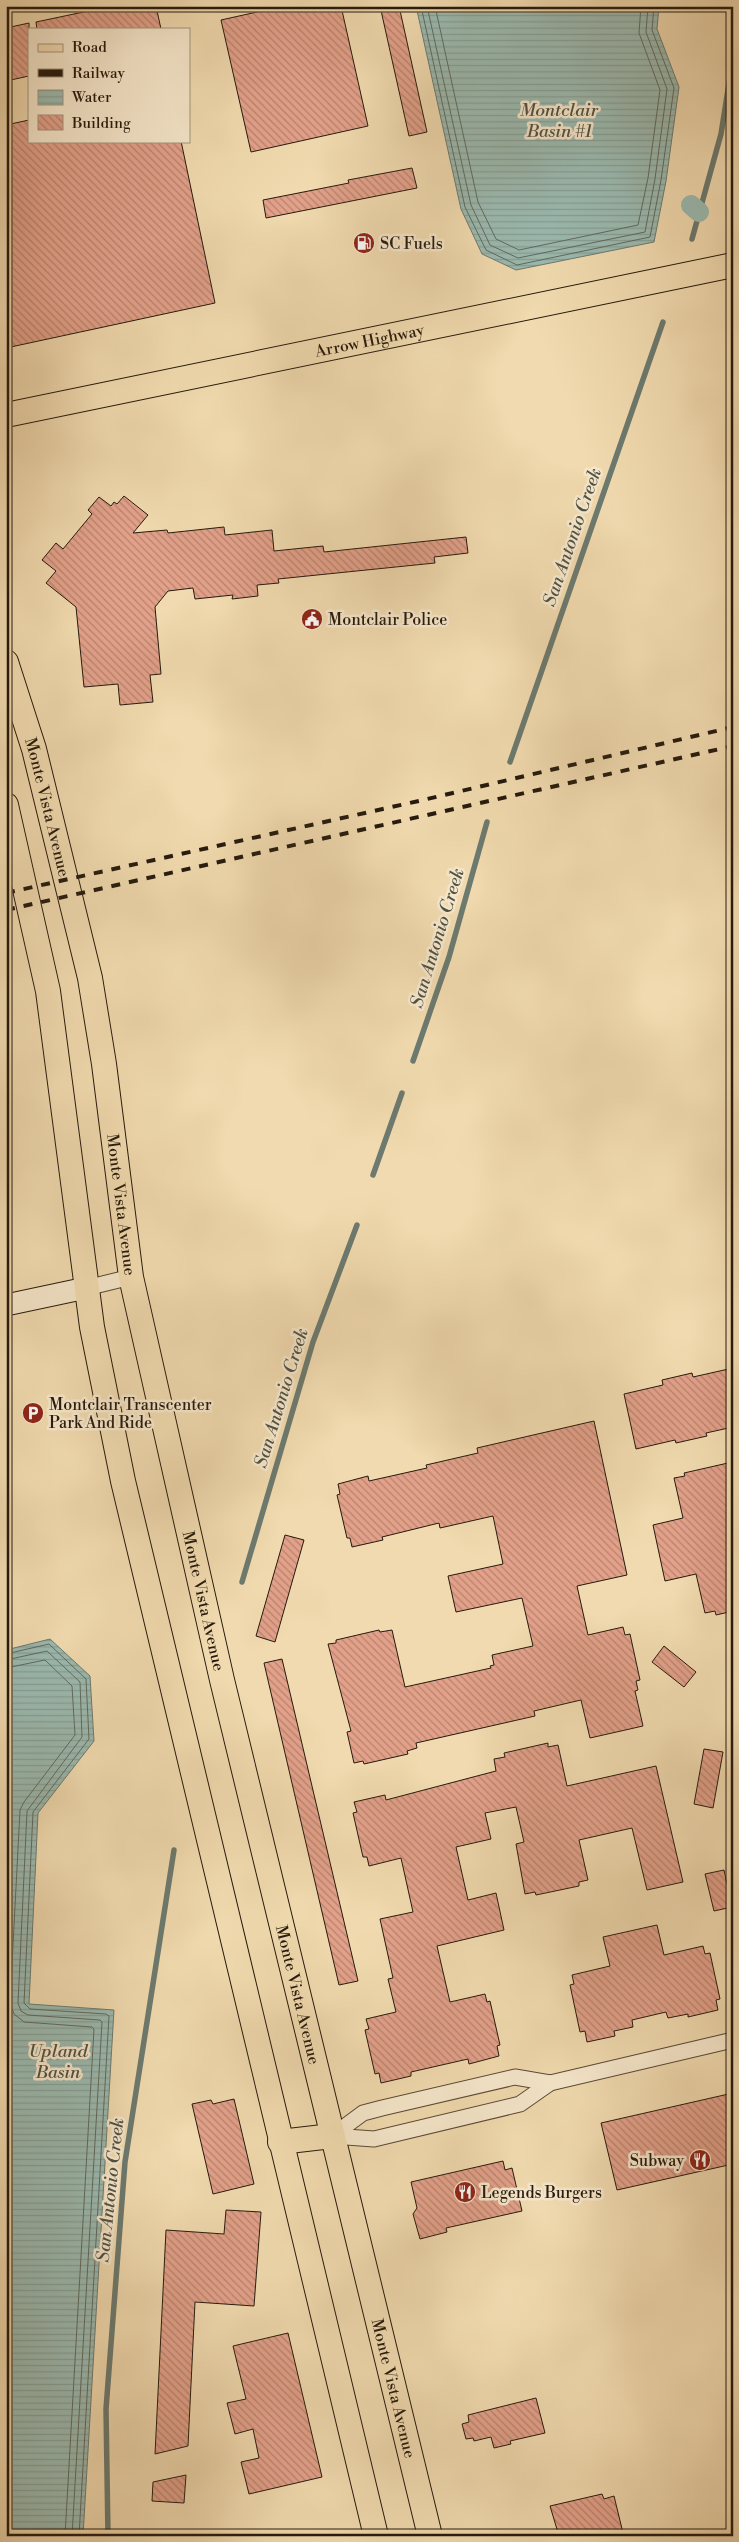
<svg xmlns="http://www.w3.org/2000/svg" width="739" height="2542" font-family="'Libre Bodoni',serif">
<defs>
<pattern id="water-rules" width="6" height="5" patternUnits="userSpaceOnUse" patternTransform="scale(1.25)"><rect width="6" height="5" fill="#9bbab0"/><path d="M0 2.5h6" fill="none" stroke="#859f96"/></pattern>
<pattern id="building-back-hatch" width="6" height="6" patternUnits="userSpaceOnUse" patternTransform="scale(1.25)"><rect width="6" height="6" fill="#e3a18a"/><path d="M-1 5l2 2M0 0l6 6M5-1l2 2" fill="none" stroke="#b8826f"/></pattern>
</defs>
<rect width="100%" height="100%" fill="#f1daaf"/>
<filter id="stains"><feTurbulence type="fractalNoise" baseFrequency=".004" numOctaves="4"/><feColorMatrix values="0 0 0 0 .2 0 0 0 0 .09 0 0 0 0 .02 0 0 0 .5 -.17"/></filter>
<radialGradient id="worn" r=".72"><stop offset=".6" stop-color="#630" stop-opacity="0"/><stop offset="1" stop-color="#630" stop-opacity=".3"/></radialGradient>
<!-- water -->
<g fill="url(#water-rules)" stroke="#6c7a6f">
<path d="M416,6H659L657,29L679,87L666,181L654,242L516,270L482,254L461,209Z"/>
<path d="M50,1639L90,1676L94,1741L38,1813L29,2004L114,2010L83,2536H6V1650Z"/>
</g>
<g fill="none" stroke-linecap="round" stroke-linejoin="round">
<!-- shore -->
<g stroke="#606a5e" stroke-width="1">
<path d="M421,6L465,207L486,250L517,265L650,237L661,180L674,88L652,30L654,6"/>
<path d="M427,6L471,205L490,245L518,258L645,232L655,179L667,89L646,32L648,6"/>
<path d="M435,6L478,202L496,239L519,250L638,225L648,178L660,90L639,33L641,6"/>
<path d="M6,1654L49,1644L86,1679L89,1739L33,1812L24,2003L30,2009L106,2014L109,2016L79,2536"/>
<path d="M6,1660L47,1651L80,1682L82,1737L27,1811L18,2003L21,2011L28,2015L100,2020L102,2022L72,2536"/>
<path d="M6,1668L45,1660L72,1686L75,1735L24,1802L20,1810L10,2003L14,2014L24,2022L92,2027L94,2029L65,2536"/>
</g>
<!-- stream -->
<g stroke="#6c7a6f" stroke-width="5.5">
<path d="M692,239L721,134L733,58"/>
<path d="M510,762L663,322"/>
<path d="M413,1061L449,957L487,822"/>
<path d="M373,1175L402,1093"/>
<path d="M242,1582L313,1342L357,1225"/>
<path d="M108,2536L106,2409L125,2162L174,1850"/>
</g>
<!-- canal -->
<path stroke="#9bbab0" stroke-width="20" d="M691,205L699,212"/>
</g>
<!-- building -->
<g fill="url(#building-back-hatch)" stroke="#261a0d">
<path d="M112,6H156L161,29H37L36,22Z"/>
<path d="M284,6H341L368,126L251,152L221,20Z"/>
<path d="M380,6H399L427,132L409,136Z"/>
<path d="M29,23V76L6,81V28Z"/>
<path d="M29,120V141H181L215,303L6,348V125Z"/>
<path d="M412,168L417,188L266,218L263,200L349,183L348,180Z"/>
<path d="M124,496L148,515L133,533L167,530L168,533L224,527L225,535L272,530L274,551L323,546L324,552L466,537L468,553L434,557L435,563L278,579L279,583L257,585L258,596L232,599L233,595L195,599L193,588L168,591L155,607L161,674L150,675L153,702L120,705L118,684L84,687L76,607L46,583L56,571L42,560L56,543L63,549L92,514L88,510L99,497L111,506L114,502L117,504Z"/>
<path d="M733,1368V1427L706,1433L707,1436L676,1443L675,1440L636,1449L624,1394L663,1385L662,1380L692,1373L693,1377Z"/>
<path d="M594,1421L627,1575L577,1586L588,1635L623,1627L625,1635L630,1634L640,1680L636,1681L638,1690L635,1691L643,1726L590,1738L581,1700L534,1711L535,1716L416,1743L417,1748L407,1751L408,1754L364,1764L363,1761L354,1763L347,1732L351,1731L328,1644L336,1643V1640L379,1630L380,1632L392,1630L405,1687L491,1668L490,1666L494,1665L492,1655L533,1646L522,1598L456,1612L448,1576L503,1564L493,1516L440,1528L439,1523L382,1537L383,1540L352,1547L350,1538H347L337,1495L340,1494L338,1484L368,1476L369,1481L427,1468L426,1465L478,1453L477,1448Z"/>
<path d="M728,1463L729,1466L733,1465V1611L716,1615L715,1611L705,1613L696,1574L665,1581L653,1525L683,1518L674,1478L685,1476L684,1473Z"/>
<path d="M285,1535L304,1540L275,1642L256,1636Z"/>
<path d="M664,1646L696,1672L684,1687L652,1662Z"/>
<path d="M282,1659L358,1981L339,1985L264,1663Z"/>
<path d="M548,1743V1747L558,1745L567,1786L656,1766L683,1882L647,1890L632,1828L579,1840L588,1880L579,1882V1886L536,1895L535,1892L525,1894L516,1844L524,1842L516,1807L485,1813L491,1839L456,1847L468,1900L496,1893L504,1930L437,1946L450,2002L485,1994L487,2002L490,2001L500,2045L497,2046L499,2056L469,2064L468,2059L411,2072V2076L381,2083L379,2073L375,2074L365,2030L369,2029L366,2019L396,2012L388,1979L393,1978L380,1919L413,1912L401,1858L369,1866L367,1857H363L353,1813L357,1812L354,1802L385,1795L386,1800L496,1771L494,1759L505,1757L504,1753Z"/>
<path d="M704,1749L723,1752L713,1808L694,1804Z"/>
<path d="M724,1870L732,1907L714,1911L705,1874Z"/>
<path d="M657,1925L664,1955L703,1946L705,1954L710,1953L720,1999L716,2000L718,2010L688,2017V2014L668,2018L666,2012L632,2020L633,2027L614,2031L615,2036L587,2042L585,2031L580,2032L570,1985L574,1984L572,1975L610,1966L603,1937Z"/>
<path d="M733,2093V2164L617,2190L601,2123Z"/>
<path d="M234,2099L254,2184L213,2194L192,2104L211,2100L213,2104Z"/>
<path d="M503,2161L505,2170L512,2168L522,2211L446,2228L447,2232L420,2239L413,2214L417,2208L411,2182Z"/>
<path d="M226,2210L261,2212L254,2306L195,2302L188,2446L155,2454L166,2230L224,2234Z"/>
<path d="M288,2333L322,2477L249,2494L241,2462L259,2458L253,2429L235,2434L227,2403L246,2399L233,2346Z"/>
<path d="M536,2398L545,2433L510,2441L511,2444L494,2448L491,2437L474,2441L473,2438L466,2439L462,2424L469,2422L468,2415Z"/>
<path d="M186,2475L184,2503L152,2501L153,2482Z"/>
<path d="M602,2494L604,2499L614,2496L623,2533L611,2536H559L550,2506Z"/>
</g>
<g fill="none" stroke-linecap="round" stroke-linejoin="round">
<!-- street casing -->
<g stroke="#594a36" stroke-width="17">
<g id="street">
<path d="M86,1288L131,1277"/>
<path d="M332,2136L374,2139L520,2104L550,2083L733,2040"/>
<path d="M332,2136L363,2113L382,2108L515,2077L550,2083"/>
</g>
</g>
<!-- secondary casing -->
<g stroke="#261a0d" stroke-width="23">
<path id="secondary" d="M6,1305L86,1288"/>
</g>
<!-- primary casing -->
<g stroke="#261a0d" stroke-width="26">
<g id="primary">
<path id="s1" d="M6,415L733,265"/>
<path id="s2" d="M6,662L34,749L90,978L104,1064L131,1277L222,1680L430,2536"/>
<path d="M6,805L48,991L92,1327L123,1481L376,2536"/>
<path d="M280,2142L332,2136"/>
</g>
</g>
<!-- street -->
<use href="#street" stroke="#f6e7cb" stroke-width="15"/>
<!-- secondary -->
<use href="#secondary" stroke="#f6e7cb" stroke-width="21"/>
<!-- primary -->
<use href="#primary" stroke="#f1daaf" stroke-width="24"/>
<!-- rail -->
<g stroke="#261a0d" stroke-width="4" stroke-dasharray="9 9" stroke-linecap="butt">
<path d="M6,893L423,800L733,727"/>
<path d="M6,910L733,746"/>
</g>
</g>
<!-- icons -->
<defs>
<g id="fuel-disc" transform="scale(1.125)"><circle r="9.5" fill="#8f2418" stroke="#f6e7cb"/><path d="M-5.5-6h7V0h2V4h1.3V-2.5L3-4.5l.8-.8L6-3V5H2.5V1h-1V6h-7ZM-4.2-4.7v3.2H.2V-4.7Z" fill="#fff"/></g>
<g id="civic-disc" transform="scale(1.125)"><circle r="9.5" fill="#8f2418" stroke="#f6e7cb"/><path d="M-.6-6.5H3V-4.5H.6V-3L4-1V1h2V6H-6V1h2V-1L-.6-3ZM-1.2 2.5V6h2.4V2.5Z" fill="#fff"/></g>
<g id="parking-disc" transform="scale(1.125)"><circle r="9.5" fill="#8f2418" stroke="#f6e7cb"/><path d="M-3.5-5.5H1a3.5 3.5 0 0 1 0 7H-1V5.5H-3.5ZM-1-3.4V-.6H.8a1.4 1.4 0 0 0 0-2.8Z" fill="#fff"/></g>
<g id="restaurant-disc" transform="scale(1.125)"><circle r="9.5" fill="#8f2418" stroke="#f6e7cb"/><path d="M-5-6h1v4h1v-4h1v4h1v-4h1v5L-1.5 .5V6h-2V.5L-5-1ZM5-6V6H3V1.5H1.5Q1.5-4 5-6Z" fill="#fff"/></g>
</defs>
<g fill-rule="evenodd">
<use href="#fuel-disc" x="364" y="243"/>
<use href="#civic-disc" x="312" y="619"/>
<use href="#parking-disc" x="33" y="1413"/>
<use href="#restaurant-disc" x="700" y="2160"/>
<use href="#restaurant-disc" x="465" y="2192"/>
</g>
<g text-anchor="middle" stroke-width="5" stroke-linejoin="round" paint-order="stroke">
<!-- poi labels -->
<g font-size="16" fill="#261a0d" stroke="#f6e7cb" text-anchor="start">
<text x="380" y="249">SC Fuels</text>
<text x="328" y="625">Montclair Police</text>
<text x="49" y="1410">Montclair Transcenter<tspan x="49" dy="18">Park And Ride</tspan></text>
<text x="684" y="2166" text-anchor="end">Subway</text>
<text x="481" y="2198">Legends Burgers</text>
</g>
<!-- street labels -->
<g font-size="16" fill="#261a0d" stroke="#f6e7cb">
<text dy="6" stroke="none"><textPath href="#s1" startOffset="371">Arrow Highway</textPath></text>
<text dy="6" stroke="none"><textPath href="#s2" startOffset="151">Monte Vista Avenue</textPath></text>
<text dy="6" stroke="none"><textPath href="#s2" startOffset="556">Monte Vista Avenue</textPath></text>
<text dy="6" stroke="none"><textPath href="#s2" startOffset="961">Monte Vista Avenue</textPath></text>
<text dy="6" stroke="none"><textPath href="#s2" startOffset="1366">Monte Vista Avenue</textPath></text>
<text dy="6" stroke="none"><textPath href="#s2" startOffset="1771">Monte Vista Avenue</textPath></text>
</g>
<!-- water labels -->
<g font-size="18" font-style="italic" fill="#4f5246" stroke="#f6e7cb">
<text x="559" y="116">Montclair<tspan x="559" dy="21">Basin #1</tspan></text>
<text transform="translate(572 537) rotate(-71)" y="6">San Antonio Creek</text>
<text transform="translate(437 938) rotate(-73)" y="6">San Antonio Creek</text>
<text transform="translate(281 1398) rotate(-73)" y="6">San Antonio Creek</text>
<text x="58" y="2057">Upland<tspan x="58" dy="21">Basin</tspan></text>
<text transform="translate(110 2190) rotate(-84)" y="6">San Antonio Creek</text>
</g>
</g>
<!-- margin -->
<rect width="739" height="2542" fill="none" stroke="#f1daaf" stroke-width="25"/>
<rect x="8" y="8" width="724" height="2527" fill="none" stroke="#261a0d" stroke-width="2.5"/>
<rect x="12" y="12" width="714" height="2517" fill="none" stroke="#261a0d"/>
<!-- legend -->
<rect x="28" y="28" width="162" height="115" fill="#f6e7cb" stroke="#a3957f"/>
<rect x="38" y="44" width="25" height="8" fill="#f1daaf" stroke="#a3957f"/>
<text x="72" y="52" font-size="15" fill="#261a0d">Road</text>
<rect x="38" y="69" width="25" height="8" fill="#261a0d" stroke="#a3957f"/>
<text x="72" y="78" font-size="15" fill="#261a0d">Railway</text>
<rect x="38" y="90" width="25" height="15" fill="url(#water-rules)" stroke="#a3957f"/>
<text x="72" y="102" font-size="15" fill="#261a0d">Water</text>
<rect x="38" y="115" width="25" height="15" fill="url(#building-back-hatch)" stroke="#a3957f"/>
<text x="72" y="128" font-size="15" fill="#261a0d">Building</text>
<rect width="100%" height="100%" filter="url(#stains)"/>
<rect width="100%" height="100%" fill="url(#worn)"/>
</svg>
